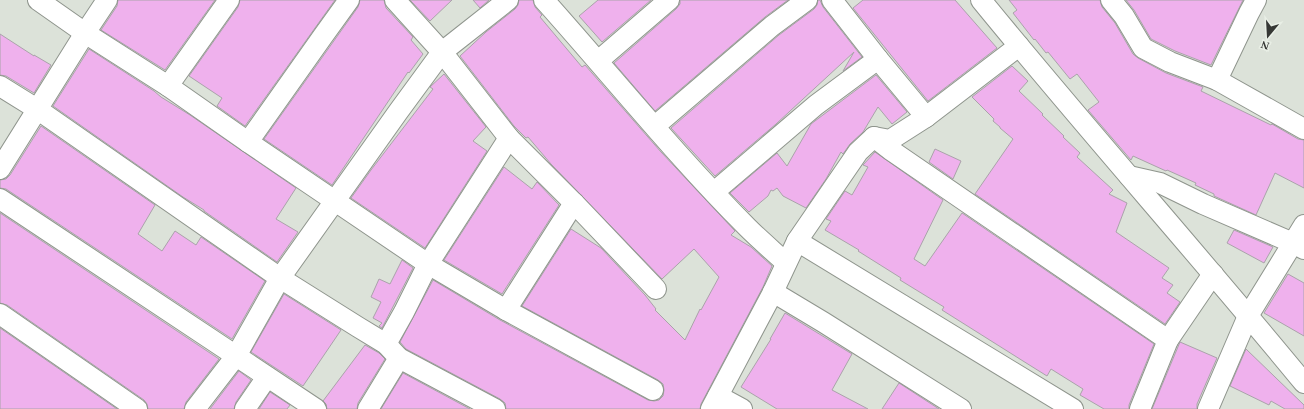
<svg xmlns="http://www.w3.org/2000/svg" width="1304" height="409" font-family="Georgia,serif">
<rect width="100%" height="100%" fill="#dce2d9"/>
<!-- building -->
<g fill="#efb1ed" stroke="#aaa3aa">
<path d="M118,0H215L165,70L101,30L117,6Z"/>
<path d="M240,0H335L245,126L217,106L222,98L189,76L238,7Z"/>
<path d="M360,0H384L386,8L413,37L411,40L423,54L409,73L408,72L332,185L264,139L358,7Z"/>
<path d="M410,0H452L430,21Z"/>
<path d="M473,0H489L480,8Z"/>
<path d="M519,0H533L535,7L542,15L540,17L582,67L585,65L661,152L735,231L731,235L751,247L772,266L763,287L701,404L700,409H506L505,403L500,399L406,349L400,342L433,280L500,320L648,400L654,401L659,400L663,396L664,390L663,384L658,380L522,306L571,229L601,248L645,295L656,309L655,310L685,340L700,309L701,310L719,277L694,249L662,279L551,164L528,137L526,138L514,126L460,56L486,32L515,9L518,5Z"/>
<path d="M598,0H651L602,42L579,16Z"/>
<path d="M680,0H788L765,17L655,111L614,63L676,9L680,4Z"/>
<path d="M818,0H820L823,7L862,57L843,71L854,52L776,124L715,176L671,128L779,35L814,9L817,5Z"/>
<path d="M863,0H955L997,48L928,101L853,8Z"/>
<path d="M1009,0H1100L1102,7L1115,23L1133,54L1138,58L1166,73L1203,87L1201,91L1271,125L1272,124L1298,139L1304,140V188L1275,173L1256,215L1214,196V194L1195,185L1196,183L1167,170L1166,171L1133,156L1131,160L1088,110L1099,102L1077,74L1070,79L1048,52L1046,53L1035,39L1034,40L1013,13L1017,10Z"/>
<path d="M1126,0H1243L1211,65L1175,51L1151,39L1134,10Z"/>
<path d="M0,34L34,56V55L51,65L34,93L6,76L0,75Z"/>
<path d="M89,49L154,91L161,97L190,115L296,188L276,219L298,232L277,262L204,211V210L183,197L53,106Z"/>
<path d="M1012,66L1028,81L1019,91L1043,114L1042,115L1064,136L1063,137L1080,153L1077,157L1113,190L1109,194L1127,203L1116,232L1169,268L1162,278L1173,285L1167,293L1180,302L1165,324L975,194L1013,139L1000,128V127L993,121L994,119L972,97Z"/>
<path d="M444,74L486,127L473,141L487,151L425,248L351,198L371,170L433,89L430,87Z"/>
<path d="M876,75L907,112L892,124L878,107L863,132L850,144L843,154L841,152L826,179L806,208L783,196L777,188L773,191L771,190L768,196L749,212L730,193L777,153L787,166L811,124Z"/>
<path d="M41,126L155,205L138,234L162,251L175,231L196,245L201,237L265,281L232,339L6,189L0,188V180L6,179L10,175Z"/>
<path d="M935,149L961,161L953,179L929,162Z"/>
<path d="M875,152L943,200L914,259L925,266L962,213L1154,344L1129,405V409H1104L1080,395L1083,389L1051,369L1047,376L1023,361L942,310L944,307L900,280L901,278L858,251L859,250L825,230L831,221L826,219L845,191L852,195L868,167L863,165Z"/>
<path d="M504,167L532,189L537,182L559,205L502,294L444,260Z"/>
<path d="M0,213L219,359L186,402L184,409H148L147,404L144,400L7,305L0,303Z"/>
<path d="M1234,230L1273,247L1264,263L1227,243Z"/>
<path d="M402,260L413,268L382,328L379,326L382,323L373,318L381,302L371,297L379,279L390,284Z"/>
<path d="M1288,274L1304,283V336L1264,313Z"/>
<path d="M284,294L341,330L303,386L251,352Z"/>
<path d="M785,313L852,354L832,390L868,409H777L741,387L771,339H770Z"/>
<path d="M0,328L117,409H0Z"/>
<path d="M1180,342L1217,358L1197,404V409H1152Z"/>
<path d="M365,345L379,353L385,359L358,403L357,409H327L326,404L323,401Z"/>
<path d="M1246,349L1304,405V409H1285L1271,401L1269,405L1230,386Z"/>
<path d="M239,371L251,380L236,402L234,409H210Z"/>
<path d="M403,373L470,409H381Z"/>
<path d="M899,383L939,409H882Z"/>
<path d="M270,392L290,405L287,409H259Z"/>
</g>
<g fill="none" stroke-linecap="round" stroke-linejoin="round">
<!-- minor casing -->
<g stroke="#8f958d" stroke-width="22">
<g id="minor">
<path d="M38,0L85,33L168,86L248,142L428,264L506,310L653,390"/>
<path d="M395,0L442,52L509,138L574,203L656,289"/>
<path d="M544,0C612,76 676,156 748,228C760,240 773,251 786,263"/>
<path d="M832,0L878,59L926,117"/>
<path d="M981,0C1087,130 1198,254 1304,383"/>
<path d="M1111,0L1124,16L1143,48L1170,62L1217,80L1304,129"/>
<path d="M598,61L669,0"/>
<path d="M1217,80L1249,13L1256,0"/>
<path d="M0,86L37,109L280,278L358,327L386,344L399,358L495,409"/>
<path d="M168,86L229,0"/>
<path d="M655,126L772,26L807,0"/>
<path d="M874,137L892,151L1168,340L1140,409"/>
<path d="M248,142L323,36L349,0"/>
<path d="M0,169L85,33L107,0"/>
<path d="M1129,176L1160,183L1203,204L1293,243L1304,249"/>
<path d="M714,192L816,105L878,59"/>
<path d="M0,199L316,409"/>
<path d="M797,241L858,152L874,137L890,140L926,117L1019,46"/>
<path d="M773,292L823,322L961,409"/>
<path d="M506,310L574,203"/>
<path d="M0,314L137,409"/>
<path d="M1168,340L1213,274"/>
<path d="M386,344L404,312L428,264L509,138"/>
<path d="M718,396L742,409"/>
<path d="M195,409L236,356L280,278L398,112L442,52L508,0"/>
<path d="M245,409L267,377"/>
<path d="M368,409L399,358"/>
<path d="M711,409L773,292L797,241L1073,409"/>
<path d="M1208,409L1248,316L1304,225"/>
</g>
</g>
<!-- minor -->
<use href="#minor" stroke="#fff" stroke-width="20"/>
</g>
<!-- north arrow -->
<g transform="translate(1268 36) rotate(198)" stroke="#e9efe6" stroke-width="3" paint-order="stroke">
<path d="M0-3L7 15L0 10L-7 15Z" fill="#363835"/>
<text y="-6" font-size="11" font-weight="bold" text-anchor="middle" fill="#363835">N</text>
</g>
</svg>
